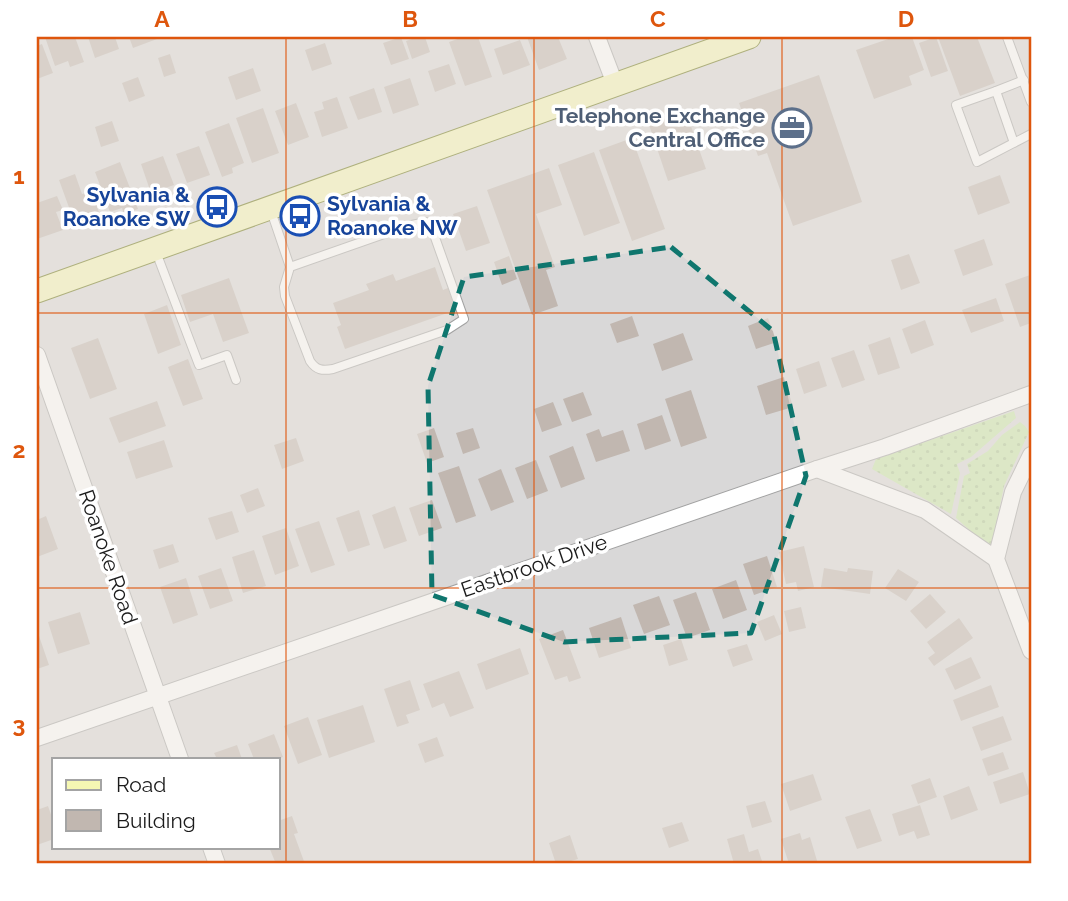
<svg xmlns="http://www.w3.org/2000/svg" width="1068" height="901" font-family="Raleway,sans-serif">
<defs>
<pattern id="grass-dots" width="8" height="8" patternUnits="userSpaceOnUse" patternTransform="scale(1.75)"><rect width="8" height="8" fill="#c7e7a6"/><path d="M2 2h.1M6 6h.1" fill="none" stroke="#aac68e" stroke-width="1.8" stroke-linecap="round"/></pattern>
</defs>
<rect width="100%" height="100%" fill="#ece8e0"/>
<!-- residential -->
<path fill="#d9d8d8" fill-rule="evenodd" d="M37,37H1031V864H37ZM54,759H278V847H54Z"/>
<!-- grass -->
<g fill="url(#grass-dots)">
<path d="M1014,411L1016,418L971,457L957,464L960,473L951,514L872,469L876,459Z"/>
<path d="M1020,422L1025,426L1029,432L1004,486L992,544L984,543L956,518L964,476L970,473L967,464L988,451L1002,435Z"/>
</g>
<!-- building -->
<g fill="#c1b7b0">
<path d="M45,37H75L84,62L70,67L68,61L55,66Z"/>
<path d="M88,37H115L119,49L95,58Z"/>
<path d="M129,37H156L157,39L133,48Z"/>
<path d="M401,37L409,59L391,65L383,43Z"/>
<path d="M417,37H425L430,52L412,59L406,41Z"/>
<path d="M463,37H478L492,77L465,86L449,42Z"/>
<path d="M527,37H558L567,59L539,70Z"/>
<path d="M894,37H912L924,70L909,76L912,85L874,99L856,50Z"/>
<path d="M936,37L948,71L931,77L919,43Z"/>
<path d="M938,37H977L995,83L960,96Z"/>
<path d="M520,40L530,65L503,75L494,49Z"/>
<path d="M325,43L332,64L312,71L305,50Z"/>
<path d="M42,44L53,73L37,79V46Z"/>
<path d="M170,54L176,73L164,77L158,58Z"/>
<path d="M449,64L456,84L435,92L428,71Z"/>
<path d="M253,68L261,91L236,100L228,77Z"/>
<path d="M819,75L862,202L793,226L767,153L758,156L739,103Z"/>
<path d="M138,77L145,96L129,102L122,83Z"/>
<path d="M410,78L419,105L393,114L384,87Z"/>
<path d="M374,88L382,112L358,120L349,97Z"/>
<path d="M337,97L348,128L322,137L314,112L324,109L322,102Z"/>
<path d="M296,103L309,137L288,145L275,111Z"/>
<path d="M263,108L279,153L252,163L236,118Z"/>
<path d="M685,109L706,169L668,181L648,122Z"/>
<path d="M112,121L119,141L101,147L95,127Z"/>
<path d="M229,123L244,163L232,168L233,173L222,177L205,132Z"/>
<path d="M632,138L665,229L632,241L599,150Z"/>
<path d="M199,146L210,175L187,183L176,154Z"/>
<path d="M594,152L620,223L584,236L558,165Z"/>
<path d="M163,156L174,185L151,193L141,164Z"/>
<path d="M120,162L138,209L124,214L122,208L110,212L95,172Z"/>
<path d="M549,168L562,205L536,214L555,267L546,270L558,306L532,315L487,190Z"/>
<path d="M75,174L82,194L91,191L100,215L75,224L59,180Z"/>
<path d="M1000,175L1010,203L978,215L968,187Z"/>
<path d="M57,196L63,210L56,212L63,230L37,239V203Z"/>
<path d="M477,206L490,243L466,251L453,214Z"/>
<path d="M984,239L993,265L963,276L954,250Z"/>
<path d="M909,254L920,283L901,290L891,260Z"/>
<path d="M509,256L517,279L502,285L494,262Z"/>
<path d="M435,267L443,290L448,288L456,310L345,349L337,327L341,325L333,303L369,290L366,284L393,274L396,281Z"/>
<path d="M1030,275L1031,280V323L1020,327L1005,284Z"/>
<path d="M229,278L249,333L223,342L213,314L190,322L181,295Z"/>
<path d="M996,298L1004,321L971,333L962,310Z"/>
<path d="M167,305L181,345L158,354L144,314Z"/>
<path d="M632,316L639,336L617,343L610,324Z"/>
<path d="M768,318L777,342L756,349L748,326Z"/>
<path d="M925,320L934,345L911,354L902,329Z"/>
<path d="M683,333L693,360L662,371L653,344Z"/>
<path d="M890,337L900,368L878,375L868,345Z"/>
<path d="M98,338L117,389L90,399L71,348Z"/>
<path d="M854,350L865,380L842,388L831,358Z"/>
<path d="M188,359L203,399L183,406L168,367Z"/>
<path d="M819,361L827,386L804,394L796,369Z"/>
<path d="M784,377L793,407L766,415L757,386Z"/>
<path d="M691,390L707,438L681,447L665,399Z"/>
<path d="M583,392L592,415L572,422L563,399Z"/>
<path d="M157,401L166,426L119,443L109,418Z"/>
<path d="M553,402L562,425L542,432L534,409Z"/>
<path d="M662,415L671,441L645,450L637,424Z"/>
<path d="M434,428L444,457L427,463L417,434Z"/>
<path d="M473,428L480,448L463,454L456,433Z"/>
<path d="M599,429L602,437L623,430L630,451L596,462L586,434Z"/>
<path d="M296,438L304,461L282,469L274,445Z"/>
<path d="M164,440L173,467L136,479L127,452Z"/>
<path d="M573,446L585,479L561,488L549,456Z"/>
<path d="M536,460L548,491L527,499L515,468Z"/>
<path d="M459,466L476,516L456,523L438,473Z"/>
<path d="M501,469L514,502L491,511L478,479Z"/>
<path d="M258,488L265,506L247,513L240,495Z"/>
<path d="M432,500L442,528L419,536L409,508Z"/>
<path d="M395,506L407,541L384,549L372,515Z"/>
<path d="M359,510L370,545L348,552L336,518Z"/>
<path d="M232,511L239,532L216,540L208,518Z"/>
<path d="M46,516L58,549L37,557V520Z"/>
<path d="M319,521L335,565L311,573L295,529Z"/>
<path d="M286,528L299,566L275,575L262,536Z"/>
<path d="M173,544L179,562L159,569L153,550Z"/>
<path d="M804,546L814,587L798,591L796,582L786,584L779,552Z"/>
<path d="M254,550L266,586L243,593L232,557Z"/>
<path d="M767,556L777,587L754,595L743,564Z"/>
<path d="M221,568L233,601L210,609L198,576Z"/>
<path d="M824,568L847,572L848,568L873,571L870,594L821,587Z"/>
<path d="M898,569L919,582L906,601L885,588Z"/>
<path d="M186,578L198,615L173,624L160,587Z"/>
<path d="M736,580L747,610L723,619L712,589Z"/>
<path d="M696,592L710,630L687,638L673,600Z"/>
<path d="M930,594L946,612L926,629L910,611Z"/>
<path d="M659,596L670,625L644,634L633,605Z"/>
<path d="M801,607L806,628L789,632L784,611Z"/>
<path d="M80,612L90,644L58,654L48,622Z"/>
<path d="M774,615L782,634L765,641L757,622Z"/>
<path d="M621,617L631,648L599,658L589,628Z"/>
<path d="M959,618L973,638L934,666L928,658L935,653L927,642Z"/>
<path d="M37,630L49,665L37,669Z"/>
<path d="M563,630L581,678L569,682L567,676L555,680L539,639Z"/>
<path d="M681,639L688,660L669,666L663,645Z"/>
<path d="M747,644L753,660L733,667L727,650Z"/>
<path d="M520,648L529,674L486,690L477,664Z"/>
<path d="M971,657L981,678L955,690L945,669Z"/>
<path d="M459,671L474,708L450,717L444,703L432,708L423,684Z"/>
<path d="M410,680L420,710L406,715L409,723L397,727L384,689Z"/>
<path d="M991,685L999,707L961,721L953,700Z"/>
<path d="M363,705L375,742L329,758L317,720Z"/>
<path d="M1003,716L1012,740L981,751L972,727Z"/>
<path d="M308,717L322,755L298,764L284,726Z"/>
<path d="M274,734L283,757L277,759H254L248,744Z"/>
<path d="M437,737L444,756L425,763L418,744Z"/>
<path d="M237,745L242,759H217L214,753Z"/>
<path d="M1003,752L1009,769L988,776L982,759Z"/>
<path d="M1023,772L1030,794L1000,804L993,782Z"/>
<path d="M813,774L822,800L790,811L781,784Z"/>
<path d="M930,778L937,797L918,804L911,785Z"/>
<path d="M969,786L978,810L951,820L943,796Z"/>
<path d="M765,801L772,822L752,828L746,806Z"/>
<path d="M920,805L930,835L917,839L914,831L899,836L892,814Z"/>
<path d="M48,806L54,823V839L37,845V810Z"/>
<path d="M870,809L882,841L857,849L845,817Z"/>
<path d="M292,816L298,833L294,834L305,864H276L269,847H278V821Z"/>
<path d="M682,822L689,841L669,848L662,828Z"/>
<path d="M800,833L802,840L810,837L818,864H789L781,839Z"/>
<path d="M744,834L749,852L758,849L763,864H734L727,839Z"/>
<path d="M570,835L578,859L561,864H556L549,843Z"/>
</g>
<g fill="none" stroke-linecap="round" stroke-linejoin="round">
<!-- lane casing -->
<g stroke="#a2a2a2" stroke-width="10">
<g id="lane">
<path d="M1007,37L1031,102"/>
<path d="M996,91L1024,80"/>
<path d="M1014,143L996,91L956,105L977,162L1031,134"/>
<path d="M271,211L290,267L284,287L285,296L310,361C316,370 322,371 333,369L447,330L464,319L432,229L426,222L407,226L290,267"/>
<path d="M156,252L199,365L227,355L236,380"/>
</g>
</g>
<!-- street casing -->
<g stroke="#a2a2a2" stroke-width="18">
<g id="street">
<path d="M597,37L615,84"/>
<path d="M37,355L180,759"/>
<path d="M1031,455L1013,492L996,559L1031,651"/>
<path d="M817,469L925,510L996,559"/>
<path d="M37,738L817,469L885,447L1031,394"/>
<path d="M211,847L217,864"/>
</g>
</g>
<!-- secondary casing -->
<g stroke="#646d07" stroke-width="25">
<path id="secondary" d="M37,291L749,37"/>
</g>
<!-- lane -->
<use href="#lane" stroke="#fff" stroke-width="8"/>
<!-- street -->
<use href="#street" stroke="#fff" stroke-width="16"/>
<!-- secondary -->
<use href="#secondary" stroke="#f5f7b3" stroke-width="23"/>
</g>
<!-- marked area -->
<path d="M0 0H1068V901H0ZM671,247L773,331L806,476L751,633L564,642L432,595L428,386L464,277Z" fill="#ece8e0" fill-opacity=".55" fill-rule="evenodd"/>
<path fill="none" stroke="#0f766e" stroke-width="5" stroke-dasharray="14 9" stroke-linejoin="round" d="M671,247L773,331L806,476L751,633L564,642L432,595L428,386L464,277Z"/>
<!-- grid -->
<path fill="none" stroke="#de560d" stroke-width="2" stroke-opacity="0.55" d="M286,37V864M534,37V864M782,37V864M37,313H1031M37,588H1031"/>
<!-- icons -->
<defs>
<g id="office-ring" transform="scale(2.0125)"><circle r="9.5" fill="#fff" stroke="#5c6f8a" stroke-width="1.5"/><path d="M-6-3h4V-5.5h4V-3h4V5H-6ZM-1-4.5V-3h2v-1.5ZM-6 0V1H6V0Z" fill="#5c6f8a"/></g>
<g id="bus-ring" transform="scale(2.0125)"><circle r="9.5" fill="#fff" stroke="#1a4fb4" stroke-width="1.5"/><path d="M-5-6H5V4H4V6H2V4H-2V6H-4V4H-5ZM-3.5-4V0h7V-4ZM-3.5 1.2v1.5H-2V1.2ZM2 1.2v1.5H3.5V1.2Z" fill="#1a4fb4"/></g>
</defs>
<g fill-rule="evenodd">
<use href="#office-ring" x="792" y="128"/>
<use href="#bus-ring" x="217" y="207"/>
<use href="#bus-ring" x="300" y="216"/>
</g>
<g text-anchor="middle" stroke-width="7" stroke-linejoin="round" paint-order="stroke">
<!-- service labels -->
<g font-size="21" font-weight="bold" fill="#4e5e75" stroke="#fff" text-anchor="end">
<text x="765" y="123">Telephone Exchange<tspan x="765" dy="24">Central Office</tspan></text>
</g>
<!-- transit labels -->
<g font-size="21" font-weight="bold" fill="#164399" stroke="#fff" text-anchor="end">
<text x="190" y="202">Sylvania &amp;<tspan x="190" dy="24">Roanoke SW</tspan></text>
<text x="327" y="211" text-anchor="start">Sylvania &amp;<tspan x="327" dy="24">Roanoke NW</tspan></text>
</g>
<!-- street labels -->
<g font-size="21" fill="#1b1b1b" stroke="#fff">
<text transform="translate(108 557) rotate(71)" y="7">Roanoke Road</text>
<text transform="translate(534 566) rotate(-19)" y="7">Eastbrook Drive</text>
</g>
</g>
<!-- border -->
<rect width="1068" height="901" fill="none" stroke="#ffffff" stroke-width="77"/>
<!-- legend -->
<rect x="52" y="758" width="228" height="91" fill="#ffffff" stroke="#a4a4a4" stroke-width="2"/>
<rect x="66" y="780" width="35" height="10" fill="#f5f7b3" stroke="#a4a4a4" stroke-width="2"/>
<text x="116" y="792" font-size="21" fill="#1b1b1b">Road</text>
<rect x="66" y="810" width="35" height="21" fill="#c1b7b0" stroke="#a4a4a4" stroke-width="2"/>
<text x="116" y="828" font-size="21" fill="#1b1b1b">Building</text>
<rect x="38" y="38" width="992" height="824" fill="none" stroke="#de560d" stroke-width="2.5"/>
<g font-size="23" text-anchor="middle" font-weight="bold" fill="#de560d">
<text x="162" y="27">A</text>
<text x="410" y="27">B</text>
<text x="658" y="27">C</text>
<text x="906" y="27">D</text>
<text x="19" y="184">1</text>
<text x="19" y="458">2</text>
<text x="19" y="733">3</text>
</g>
</svg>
